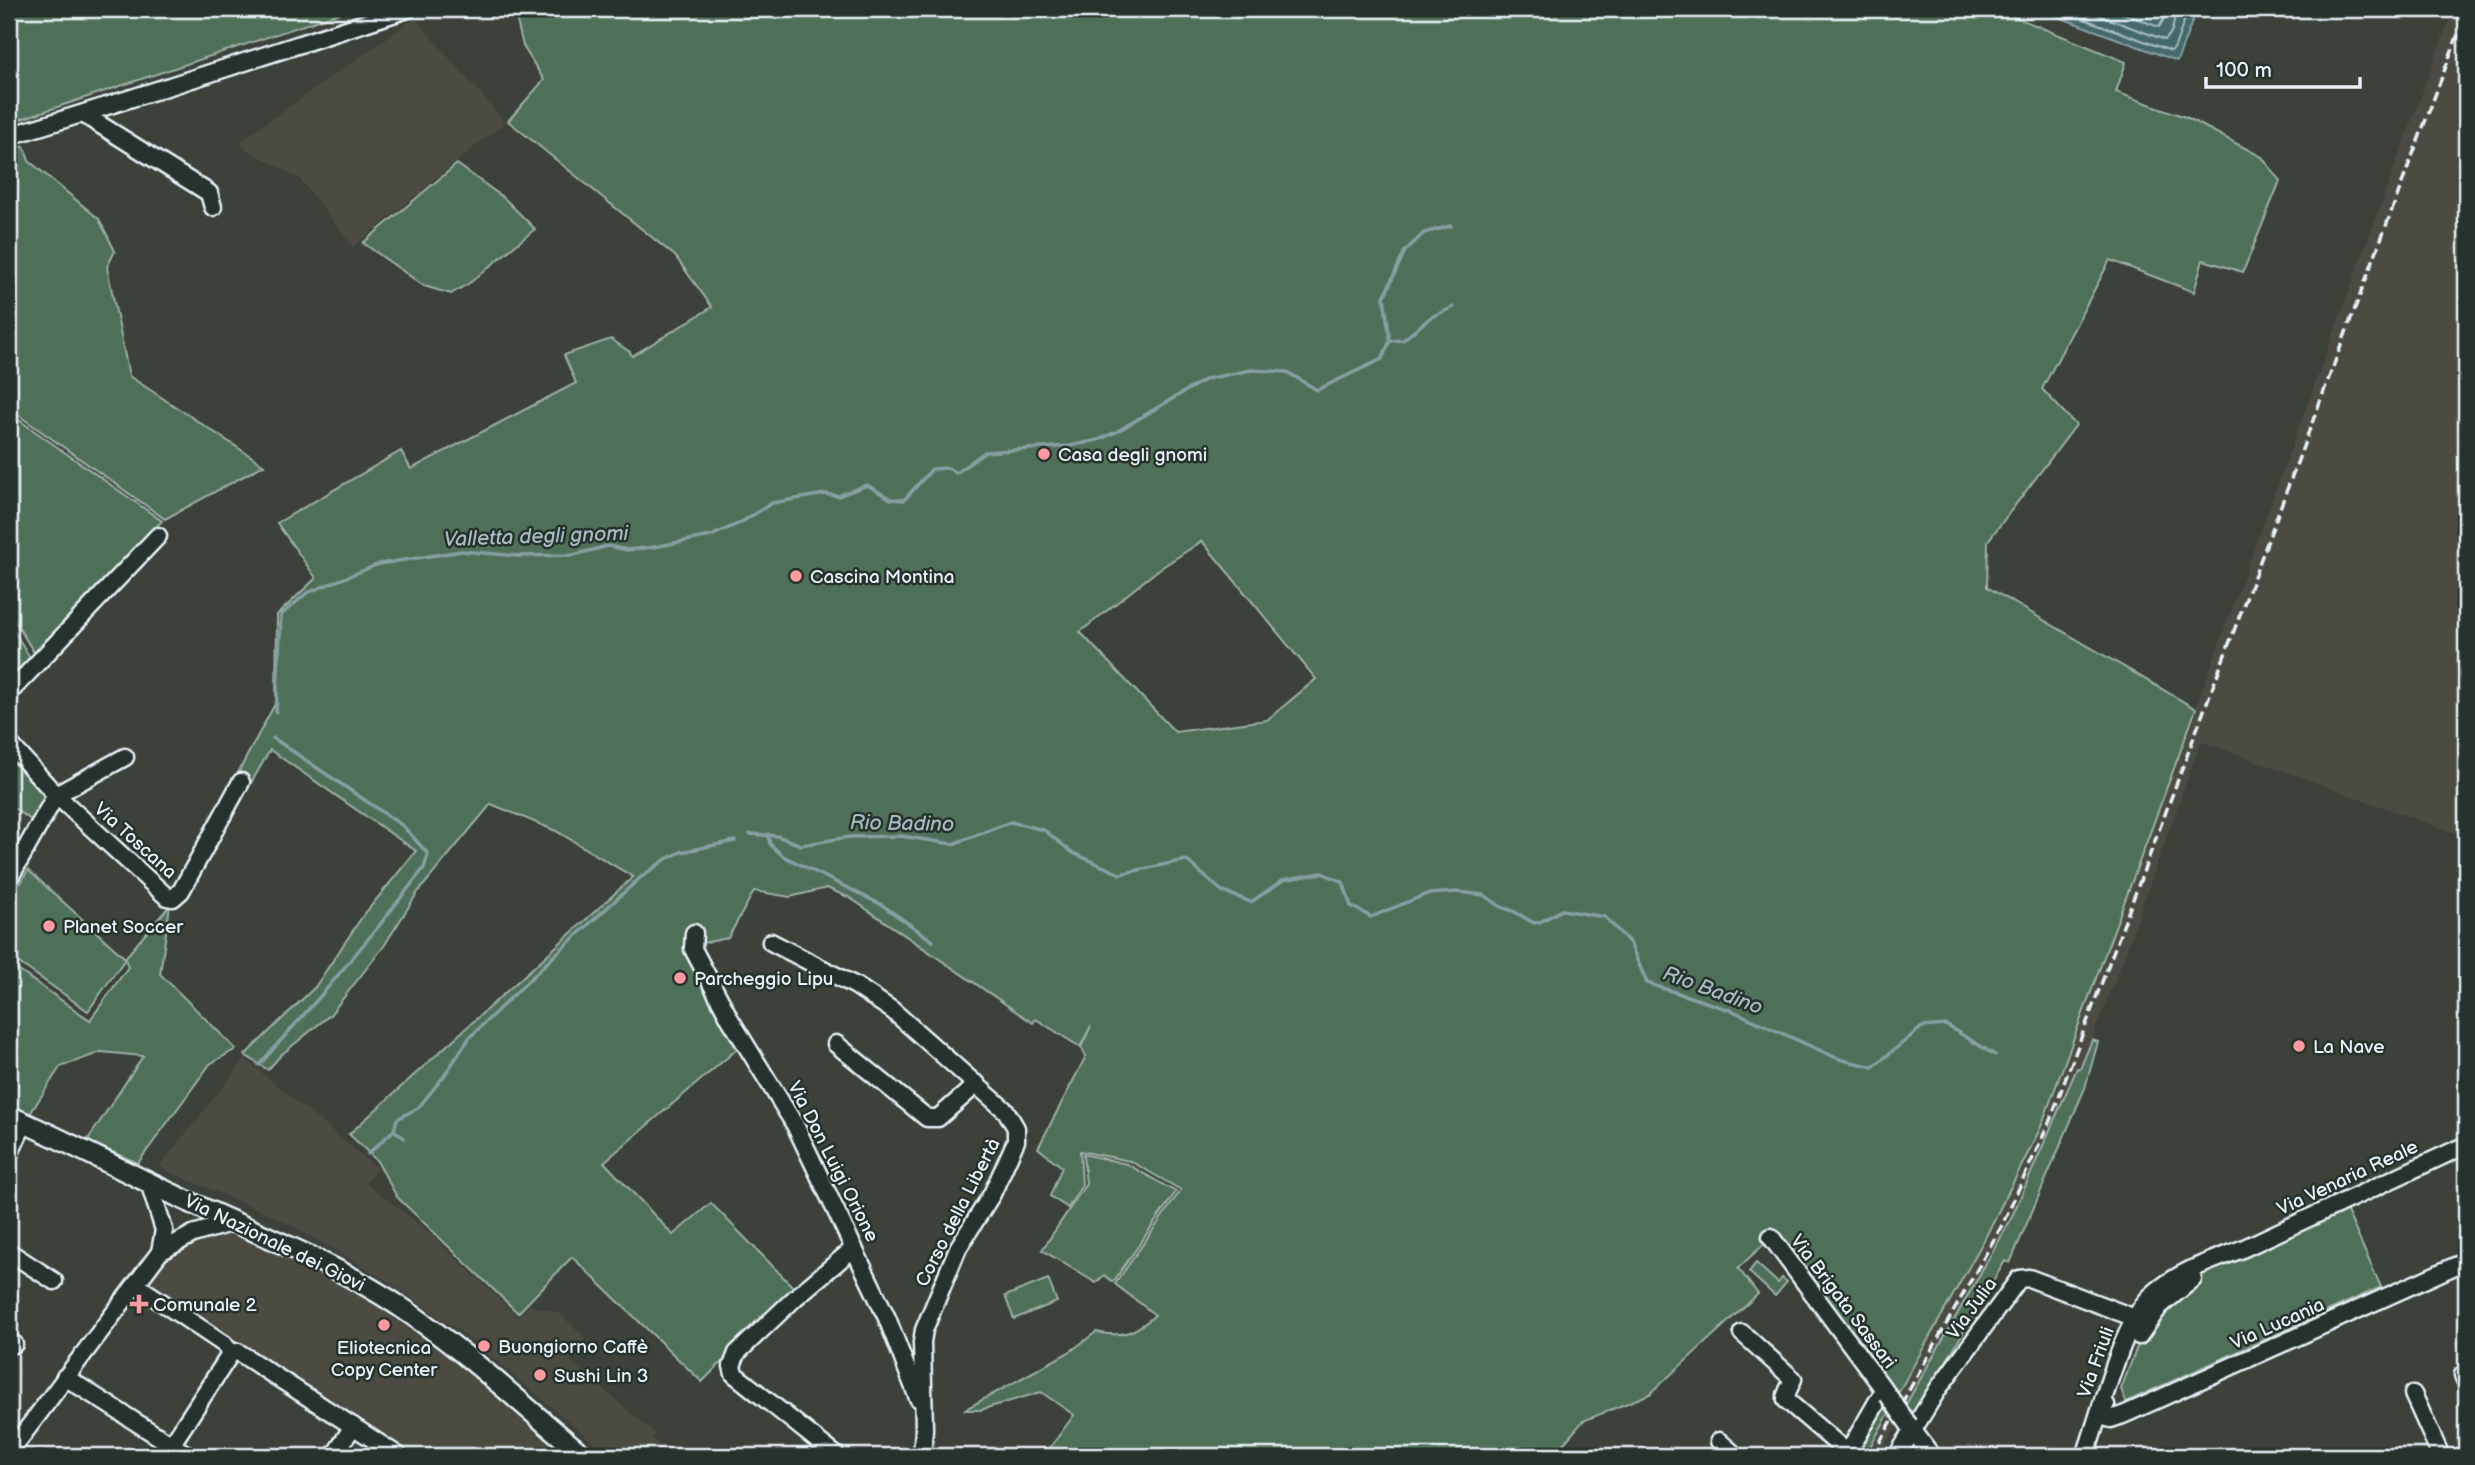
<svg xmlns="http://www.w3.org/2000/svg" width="2475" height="1465" font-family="'Balsamiq Sans',sans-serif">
<rect width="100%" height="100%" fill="#3c413a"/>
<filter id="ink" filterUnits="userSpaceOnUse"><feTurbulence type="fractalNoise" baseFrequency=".0143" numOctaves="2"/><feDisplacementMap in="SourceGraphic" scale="14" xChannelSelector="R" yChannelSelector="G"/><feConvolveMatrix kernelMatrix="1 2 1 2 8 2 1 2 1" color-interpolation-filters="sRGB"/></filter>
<g filter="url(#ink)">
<!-- built -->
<g fill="#4b4b43">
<path d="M2453,9H2466V837L2201,741L2121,965L2080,1069L2076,1068L2010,1222L1905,1406L1897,1395L1984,1240L2040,1129Z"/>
<path d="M415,18L505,122L353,247L300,179L245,148L239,142Z"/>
<path d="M245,1059L377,1168L366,1183L425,1229L518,1317L529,1305L559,1313L585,1337L570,1361L656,1434L652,1439L672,1456H610L465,1335L387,1281L336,1250L277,1218L159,1167Z"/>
<path d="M241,1233L346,1285L453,1360L563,1456H418L146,1286L167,1256L194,1240Z"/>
<path d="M1890,1411L1898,1423L1879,1456H1865Z"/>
</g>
<!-- green -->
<g fill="#506f58" stroke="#9cb0a8" stroke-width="2" fill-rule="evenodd">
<path d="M9,9H346L343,12L9,123Z"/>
<path d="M514,9H2006L2005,13L2126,62L2116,92L2188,118L2262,157L2280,181L2243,272L2203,260L2194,292L2110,260L2042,389L2076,425L1988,541L1987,587L2196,709L2040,1129L1984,1240L1897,1395L1774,1235L1738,1268L1758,1294L1650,1394L1583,1421L1553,1456H1044L1074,1415L1041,1392L980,1410H964L1071,1351L1096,1332C1122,1338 1135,1333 1155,1315L1115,1284L1181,1190L1130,1161L1080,1151L1082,1185L1068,1208L1050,1196L1062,1167L1038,1148L1086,1056L1081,1047L1091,1026L1080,1047L1036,1019L1033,1023L850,898L827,888L790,897L754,891L728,938L692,945L742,1045L604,1162L673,1235L711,1203L795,1289L702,1382L572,1257L518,1313L397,1197L377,1161L349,1134L633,877L556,831L491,804L418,892L384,946L330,1015L281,1055L268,1070L245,1055L315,987L362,917L416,851L270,750L247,790L234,780L276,702L277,615L316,578L277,523L401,451L411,469L576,383L564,355L611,339L630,352L632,356L712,307L675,256L508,121L544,80L523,46ZM1202,541L1316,679L1267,720L1175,732L1080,632L1158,570Z"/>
<path d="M24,146L29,161L99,219L115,251L107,267L129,376L264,465L165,519L11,410L9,401V152Z"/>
<path d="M457,164L504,198L535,229L471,282L451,294L424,286L363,243Z"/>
<path d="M9,413L162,521L35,654L9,612Z"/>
<path d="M9,623L31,659L9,682Z"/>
<path d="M9,749L46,792V801L34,822L9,805Z"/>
<path d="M28,870L125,958L170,905L160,974L236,1049L210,1064L138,1163L87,1141L143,1056L101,1052L60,1067L28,1117L9,1108V964L90,1020L128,967L125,959L88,1011L9,956V895L17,881L21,883Z"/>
<path d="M2092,1040L2098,1042L2085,1088L2010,1263L2005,1261L1913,1418L1905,1406L2010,1221L2077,1068L2080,1069Z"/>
<path d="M1083,1154L1127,1164L1176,1192L1113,1282L1104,1275L1096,1283L1042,1250L1086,1184Z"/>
<path d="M2345,1207L2381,1287L2126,1402L2121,1389L2145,1326L2179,1287L2214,1265Z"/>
<path d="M1756,1263L1778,1283L1782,1278L1787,1282L1775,1296L1749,1272Z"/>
<path d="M1048,1279L1057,1302L1014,1319L1005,1296Z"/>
<path d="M1884,1403L1890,1411L1865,1456H1852Z"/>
</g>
<!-- water -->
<path fill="#45696b" stroke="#869fa3" stroke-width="2" d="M2037,9H2182L2195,14L2177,61Z"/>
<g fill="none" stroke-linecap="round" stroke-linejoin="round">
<!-- shore -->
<g stroke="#a7bbc0" stroke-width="2">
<path d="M2057,9L2171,51L2174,49L2185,19L2183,9"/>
<path d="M2082,9L2165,40C2174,32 2175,20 2174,9"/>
<path d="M2111,9L2159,27L2164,19V9"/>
</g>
<!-- stream -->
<g stroke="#869fa3" stroke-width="3.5">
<path d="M1390,341L1403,340L1431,317L1454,307"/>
<path d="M276,712L281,615L307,593L379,564L462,551L518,556L573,555L608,546L627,550L654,547L711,536L740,523L772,503L825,494L838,496L867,485L891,499L904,500L932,469L948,468L956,473L985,452L1070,446L1098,440L1116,432L1206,379L1251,370L1287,372L1317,390L1382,359L1390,341L1384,297L1405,251L1424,233L1451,226"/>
<path d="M750,834L777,836L801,845L849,837L901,836L953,844L1011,822L1044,830L1073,853L1120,874L1186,860L1222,891L1251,902L1283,880L1322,873L1343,882L1351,906L1371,917L1427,894L1459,892L1484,895L1501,907L1513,911L1534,923L1540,922L1562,910L1605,917L1630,943L1647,983L1733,1011L1839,1059L1873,1067L1922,1027L1946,1025L1995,1055"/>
<path d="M768,834L770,844L783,856L882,905L933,941"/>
<path d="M259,1065L324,992L378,927L424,868L428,854L403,826L273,738"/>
<path d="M404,1138L394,1130L397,1119L418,1108L444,1076L470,1037L556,954L640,878L666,859L681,852L735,841"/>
<path d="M368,1154L394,1130"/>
</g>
<!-- minor casing -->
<g stroke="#e8f1f8" stroke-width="21">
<g id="minor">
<path d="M83,114L209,193L213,207"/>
<path d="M9,136C143,96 275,52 408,9"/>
<path d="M9,693L158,536"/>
<path d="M9,743L56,795L167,897L173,898L181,891L241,782"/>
<path d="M9,879L56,795L125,757"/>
<path d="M694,933L693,949L730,1019L795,1125L887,1318L918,1398"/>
<path d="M771,942L856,986L892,1010L1006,1111L1016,1128V1141L992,1194L958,1248L924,1330L922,1342L924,1429L922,1456"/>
<path d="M836,1044L927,1118H938L977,1084"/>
<path d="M9,1155L24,1123"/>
<path d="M149,1182L164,1230L160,1252"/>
<path d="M1771,1237L1888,1395"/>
<path d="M9,1252L54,1281"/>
<path d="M136,1285L224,1344L231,1353L238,1352L399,1456"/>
<path d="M1742,1333L1793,1379L1786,1395V1400L1848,1453"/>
<path d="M2139,1336L2160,1306L2193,1279"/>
<path d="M9,1341L14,1344"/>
<path d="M2463,1375L2466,1382"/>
<path d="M65,1377L189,1456"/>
<path d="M2413,1394L2441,1456"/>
<path d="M2106,1405L2102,1415L2104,1417L2111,1419L2123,1415L2466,1261"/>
<path d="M1909,1425L1932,1456"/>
<path d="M1719,1441L1736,1456"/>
<path d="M9,1453L160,1252L193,1234L234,1222"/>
<path d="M164,1456L231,1353"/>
<path d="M334,1456L353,1426"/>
<path d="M837,1456L734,1374L732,1366L737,1353L796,1297L854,1248"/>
<path d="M1846,1456L1884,1390"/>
<path d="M1897,1456L1938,1389L2019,1279L2029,1278L2135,1318L2138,1325"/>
<path d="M2085,1456C2100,1415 2121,1325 2151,1296C2176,1272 2211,1261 2242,1249L2466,1145"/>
</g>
</g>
<!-- major casing -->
<g stroke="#e8f1f8" stroke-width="24">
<path id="major" d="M9,1116C74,1144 136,1178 200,1207C268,1238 336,1264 399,1306C465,1350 523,1406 584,1456"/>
</g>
<!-- minor -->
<use href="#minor" stroke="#26332d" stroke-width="16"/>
<!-- major -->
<use href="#major" stroke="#26332d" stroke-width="19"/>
<!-- rail -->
<path stroke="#e8f1f8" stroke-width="3.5" stroke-dasharray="10 5" stroke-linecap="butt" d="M1872,1456L2001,1227L2049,1123L2466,13"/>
<!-- minor-bridge casing -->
<g stroke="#e8f1f8" stroke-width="21" stroke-linecap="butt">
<path id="minor-bridge" d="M1888,1395L1909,1425"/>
</g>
<!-- minor-bridge -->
<use href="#minor-bridge" stroke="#26332d" stroke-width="16"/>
</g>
</g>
<!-- markers -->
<g fill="#ff9aa2" stroke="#26332d" stroke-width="2.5">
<circle cx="1044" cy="454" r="7"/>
<circle cx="796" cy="576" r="7"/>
<circle cx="49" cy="926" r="7"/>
<circle cx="680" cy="978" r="7"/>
<circle cx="2299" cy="1046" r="7"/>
<path d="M135.5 1293.5h7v7h7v7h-7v7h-7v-7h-7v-7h7z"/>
<circle cx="384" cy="1325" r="7"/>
<circle cx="484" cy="1346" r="7"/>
<circle cx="540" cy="1375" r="7"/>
</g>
<g text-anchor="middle" stroke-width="5" stroke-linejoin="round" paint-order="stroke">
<!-- poi labels -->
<g font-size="19" fill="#e8f1f8" stroke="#26332d" text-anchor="start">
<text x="1058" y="461">Casa degli gnomi</text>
<text x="810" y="583">Cascina Montina</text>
<text x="63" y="933">Planet Soccer</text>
<text x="694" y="985">Parcheggio Lipu</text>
<text x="2313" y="1053">La Nave</text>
<text x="153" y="1311">Comunale 2</text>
<text x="498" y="1353">Buongiorno Caffè</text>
<text x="384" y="1354" text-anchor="middle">Eliotecnica<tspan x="384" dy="22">Copy Center</tspan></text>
<text x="554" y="1382">Sushi Lin 3</text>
</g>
<!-- street labels -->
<g font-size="19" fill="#e8f1f8" stroke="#26332d">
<text transform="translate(136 840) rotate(42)" y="7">Via Toscana</text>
<text transform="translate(834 1161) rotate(63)" y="7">Via Don Luigi Orione</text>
<text transform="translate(2347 1177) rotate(-25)" y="7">Via Venaria Reale</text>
<text transform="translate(957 1212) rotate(-63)" y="7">Corso della Libertà</text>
<text transform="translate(275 1242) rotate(26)" y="7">Via Nazionale dei Giovi</text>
<text transform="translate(1844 1301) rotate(53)" y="7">Via Brigata Sassari</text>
<text transform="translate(1971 1308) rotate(-54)" y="7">Via Julia</text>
<text transform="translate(2277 1323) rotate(-24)" y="7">Via Lucania</text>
<text transform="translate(2095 1362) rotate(-70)" y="7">Via Friuli</text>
</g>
<!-- water labels -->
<g font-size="21" font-style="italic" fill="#a7bbc0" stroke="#26332d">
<text transform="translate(536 536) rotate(-2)" y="7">Valletta degli gnomi</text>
<text transform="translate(902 823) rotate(1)" y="7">Rio Badino</text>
<text transform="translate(1713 990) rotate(20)" y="7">Rio Badino</text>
</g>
</g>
<!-- margin -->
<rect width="2475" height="1465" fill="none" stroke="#26332d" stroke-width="35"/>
<rect x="18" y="18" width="2440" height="1430" fill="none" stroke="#e8f1f8" stroke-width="2.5" filter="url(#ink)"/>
<!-- scale -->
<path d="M2206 77v10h154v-10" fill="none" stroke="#e8f1f8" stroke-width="3.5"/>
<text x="2216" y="77" font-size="21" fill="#e8f1f8" stroke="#26332d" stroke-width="5" paint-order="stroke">100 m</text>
</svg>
